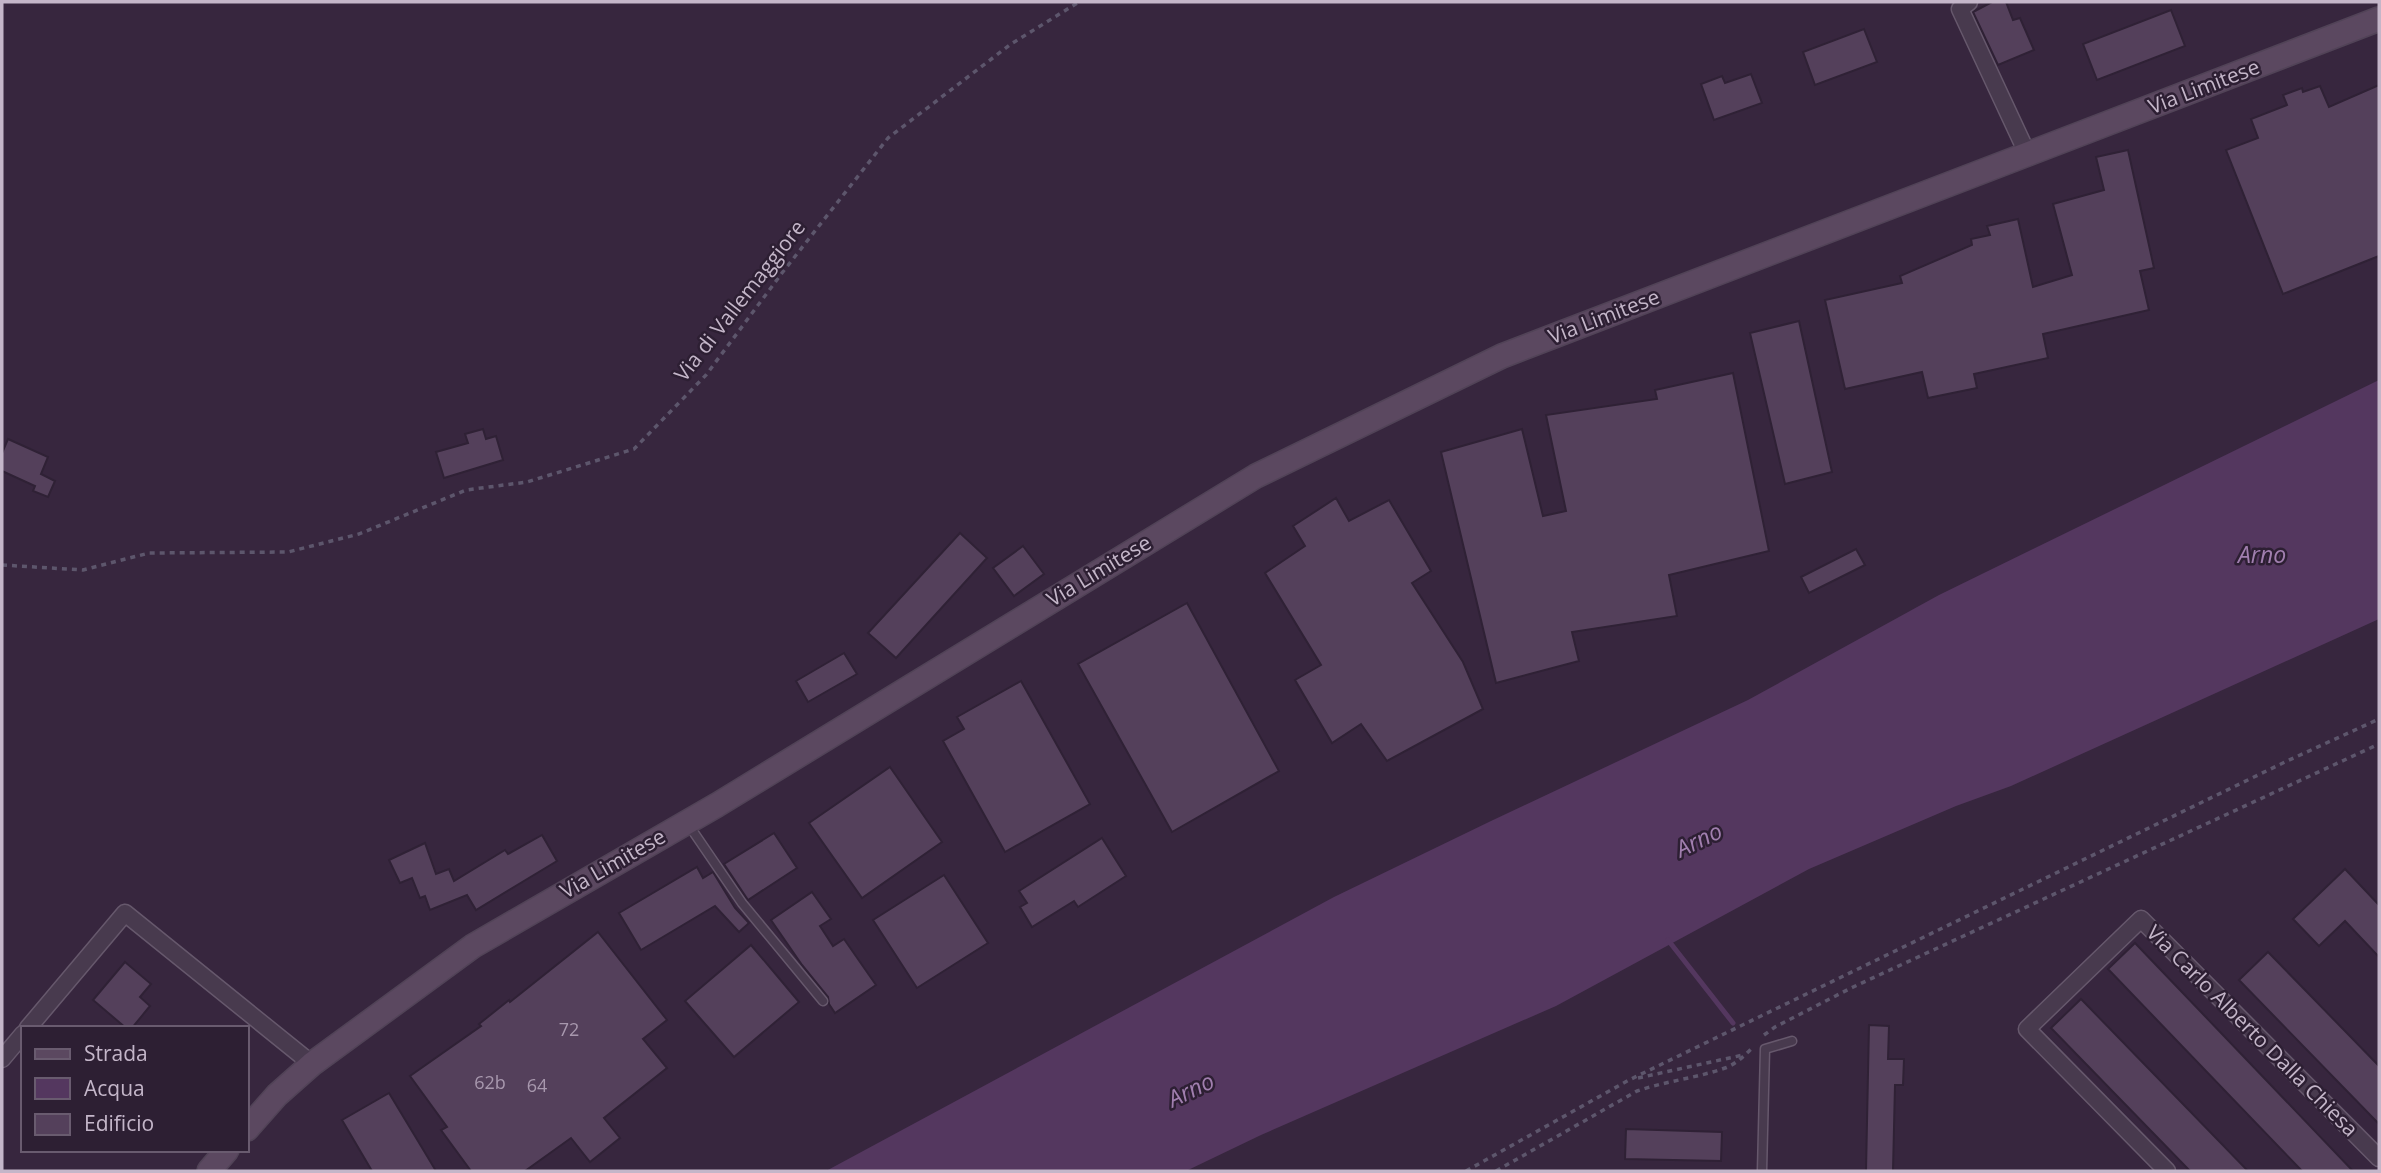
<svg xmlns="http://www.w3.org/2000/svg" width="2381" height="1173" font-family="'Open Sans',sans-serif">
<rect width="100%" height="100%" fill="#37263e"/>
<!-- water -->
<path fill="#54375f" d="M2379,380V619L2011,786L1956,806L1809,869L1556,1006L1261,1135L1186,1171H826L1334,897L1491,821L1748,700L1939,595Z"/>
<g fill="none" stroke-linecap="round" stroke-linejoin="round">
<!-- stream -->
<path stroke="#54375f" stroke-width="5" d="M1668,940L1733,1023"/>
</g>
<!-- building -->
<g fill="#54405b" stroke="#2f2135" stroke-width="2">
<path d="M1992,2H2006L2013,20L2020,18L2034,50L1998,65L1973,12Z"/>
<path d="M2171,10L2185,46L2097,80L2083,44Z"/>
<path d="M1864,29L1877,62L1815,85L1803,52Z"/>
<path d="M1751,74L1762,103L1714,120L1701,84L1722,76L1725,83Z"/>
<path d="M2379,85V256L2283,294L2226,150L2258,138L2251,119L2287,105L2283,95L2302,88L2303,92L2320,86L2329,107Z"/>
<path d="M2128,150L2154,268L2140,271L2149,310L2043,334L2048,358L1974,374L1977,388L1928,398L1922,372L1845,389L1825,300L1902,283L1900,276L1972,245L1971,239L1990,235L1987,226L2018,219L2033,287L2072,275L2053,204L2104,190L2096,157Z"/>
<path d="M1799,321L1832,472L1785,484L1750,333Z"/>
<path d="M1733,373L1769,551L1669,575L1677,616L1572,632L1579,661L1496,683L1441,452L1522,429L1543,516L1566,511L1546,415L1657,399L1655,390Z"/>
<path d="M483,429L486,439L496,436L503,460L444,478L436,452L468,443L465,434Z"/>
<path d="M8,439L48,457L41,474L55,481L48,497L33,491L35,486L2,471V453Z"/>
<path d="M1336,498L1349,521L1389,500L1431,571L1412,583L1463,662L1483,709L1387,761L1361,724L1332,743L1295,680L1321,665L1265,573L1305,546L1293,526Z"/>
<path d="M960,533L987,558L896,658L868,633Z"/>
<path d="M1023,546L1044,574L1014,596L993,568Z"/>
<path d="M1856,549L1865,565L1809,593L1801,577Z"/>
<path d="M1187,603L1279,771L1172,832L1078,664Z"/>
<path d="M844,653L857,674L808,702L796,681Z"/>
<path d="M1021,681L1090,804L1005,852L943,741L964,729L957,717Z"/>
<path d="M890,767L942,842L862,898L809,823Z"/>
<path d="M774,833L797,868L748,900L724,864Z"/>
<path d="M542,835L557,861L476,910L467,895L430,910L425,896L420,898L412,878L400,883L389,860L425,843L436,874L449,869L454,881L505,850L508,854Z"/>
<path d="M1102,838L1126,876L1078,907L1074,901L1032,927L1020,907L1027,903L1019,891Z"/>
<path d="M697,867L703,878L713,872L735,908L749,923L739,932L715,906L641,950L619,913Z"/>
<path d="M2345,869L2379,905V957L2345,921L2319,946L2293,919Z"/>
<path d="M944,875L988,943L917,988L873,920Z"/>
<path d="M812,892L831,919L820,926L833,946L844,939L876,985L835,1013L829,1004L828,997L802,965L771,920Z"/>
<path d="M598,932L667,1020L643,1039L667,1068L604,1118L620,1138L590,1162L571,1138L525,1171H471L441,1130L447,1127L410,1076L481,1026L479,1024L509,1000L510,1002Z"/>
<path d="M2135,943L2353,1171H2302L2108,969Z"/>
<path d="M751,945L799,1002L734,1057L685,1001Z"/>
<path d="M2268,952L2379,1066V1124L2239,980Z"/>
<path d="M125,962L151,984L140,997L150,1006L132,1028H126L93,1000Z"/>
<path d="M2081,999L2248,1171H2190L2051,1028Z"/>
<path d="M1869,1025L1889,1026L1888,1059H1904L1903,1085H1895L1893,1171H1866Z"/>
<path d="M389,1093L424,1151L436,1171H372L342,1120Z"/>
<path d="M1626,1129L1722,1132L1721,1161L1625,1159Z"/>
</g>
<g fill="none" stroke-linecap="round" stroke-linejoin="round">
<!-- service casing -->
<g stroke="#66586c" stroke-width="11">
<g id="service">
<path d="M688,824L742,903L823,1001"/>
<path d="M1762,1171L1765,1049L1792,1041"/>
</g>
</g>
<!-- minor casing -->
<g stroke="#66586c" stroke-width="19">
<g id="minor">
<path d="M1969,2L1960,9L2028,155"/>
<path d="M28,1028L125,913L312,1064"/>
<path d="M2,1059L23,1034"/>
<path d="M2167,1171L2027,1029L2141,919L2379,1158"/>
</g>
</g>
<!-- secondary casing -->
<g stroke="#514357" stroke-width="26">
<g id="secondary">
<path d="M247,1129L277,1095L312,1064L473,946L717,805L1256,476L1502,356L2379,19"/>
<path d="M209,1171L227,1150"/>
</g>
</g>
<!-- path -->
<g stroke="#5d566c" stroke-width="3.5" stroke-dasharray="5 5" stroke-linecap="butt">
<path d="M2,565L83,570L149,553L288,552L359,534L466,490L527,482L634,449L706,375L782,273L888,138L1011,44L1079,2"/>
<path d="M1764,1035L1775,1027L1851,988L2379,744"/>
<path d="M1638,1078L1743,1055"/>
<path d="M1466,1171L1629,1080L2287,761L2379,719"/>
<path d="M1496,1171L1637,1091C1666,1081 1697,1078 1725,1068C1736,1064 1744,1056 1752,1048"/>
</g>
<!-- service -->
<use href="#service" stroke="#483a4e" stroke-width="8"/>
<!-- minor -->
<use href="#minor" stroke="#483a4e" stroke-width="16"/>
<!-- secondary -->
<use href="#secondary" stroke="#5b4860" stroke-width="23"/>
</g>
<g text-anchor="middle" stroke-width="5" stroke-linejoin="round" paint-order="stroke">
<!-- number labels -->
<g font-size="18" fill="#a898ae">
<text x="569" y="1036">72</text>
<text x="490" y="1089">62b</text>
<text x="537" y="1092">64</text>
</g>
<!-- street labels -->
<g font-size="21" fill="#c4b6c9" stroke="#2d1f33">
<text transform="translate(2204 87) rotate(-21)" y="7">Via Limitese</text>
<text transform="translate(740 301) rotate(-52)" y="7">Via di Vallemaggiore</text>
<text transform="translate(1604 317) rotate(-21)" y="7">Via Limitese</text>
<text transform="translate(1099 571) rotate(-31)" y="7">Via Limitese</text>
<text transform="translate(613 864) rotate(-30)" y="7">Via Limitese</text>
<text transform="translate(2252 1031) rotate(45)" y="7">Via Carlo Alberto Dalla Chiesa</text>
</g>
<!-- water labels -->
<g font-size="23" font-style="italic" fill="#a17faf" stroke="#2d1f33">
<text x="2262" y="563">Arno</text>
<text transform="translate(1699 840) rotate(-26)" y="8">Arno</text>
<text transform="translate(1191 1090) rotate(-26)" y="8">Arno</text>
</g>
</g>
<!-- border -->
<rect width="2381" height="1173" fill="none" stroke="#c4b6c9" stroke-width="7"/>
<!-- legend -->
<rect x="21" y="1026" width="228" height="126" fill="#2d1f33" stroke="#695b6f" stroke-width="2"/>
<rect x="35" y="1049" width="35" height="10" fill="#5b4860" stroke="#695b6f" stroke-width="2"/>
<text x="84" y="1061" font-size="21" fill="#c4b6c9">Strada</text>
<rect x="35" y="1078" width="35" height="21" fill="#54375f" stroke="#695b6f" stroke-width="2"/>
<text x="84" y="1096" font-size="21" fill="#c4b6c9">Acqua</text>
<rect x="35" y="1114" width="35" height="21" fill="#54405b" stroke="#695b6f" stroke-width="2"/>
<text x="84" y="1131" font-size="21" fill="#c4b6c9">Edificio</text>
</svg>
